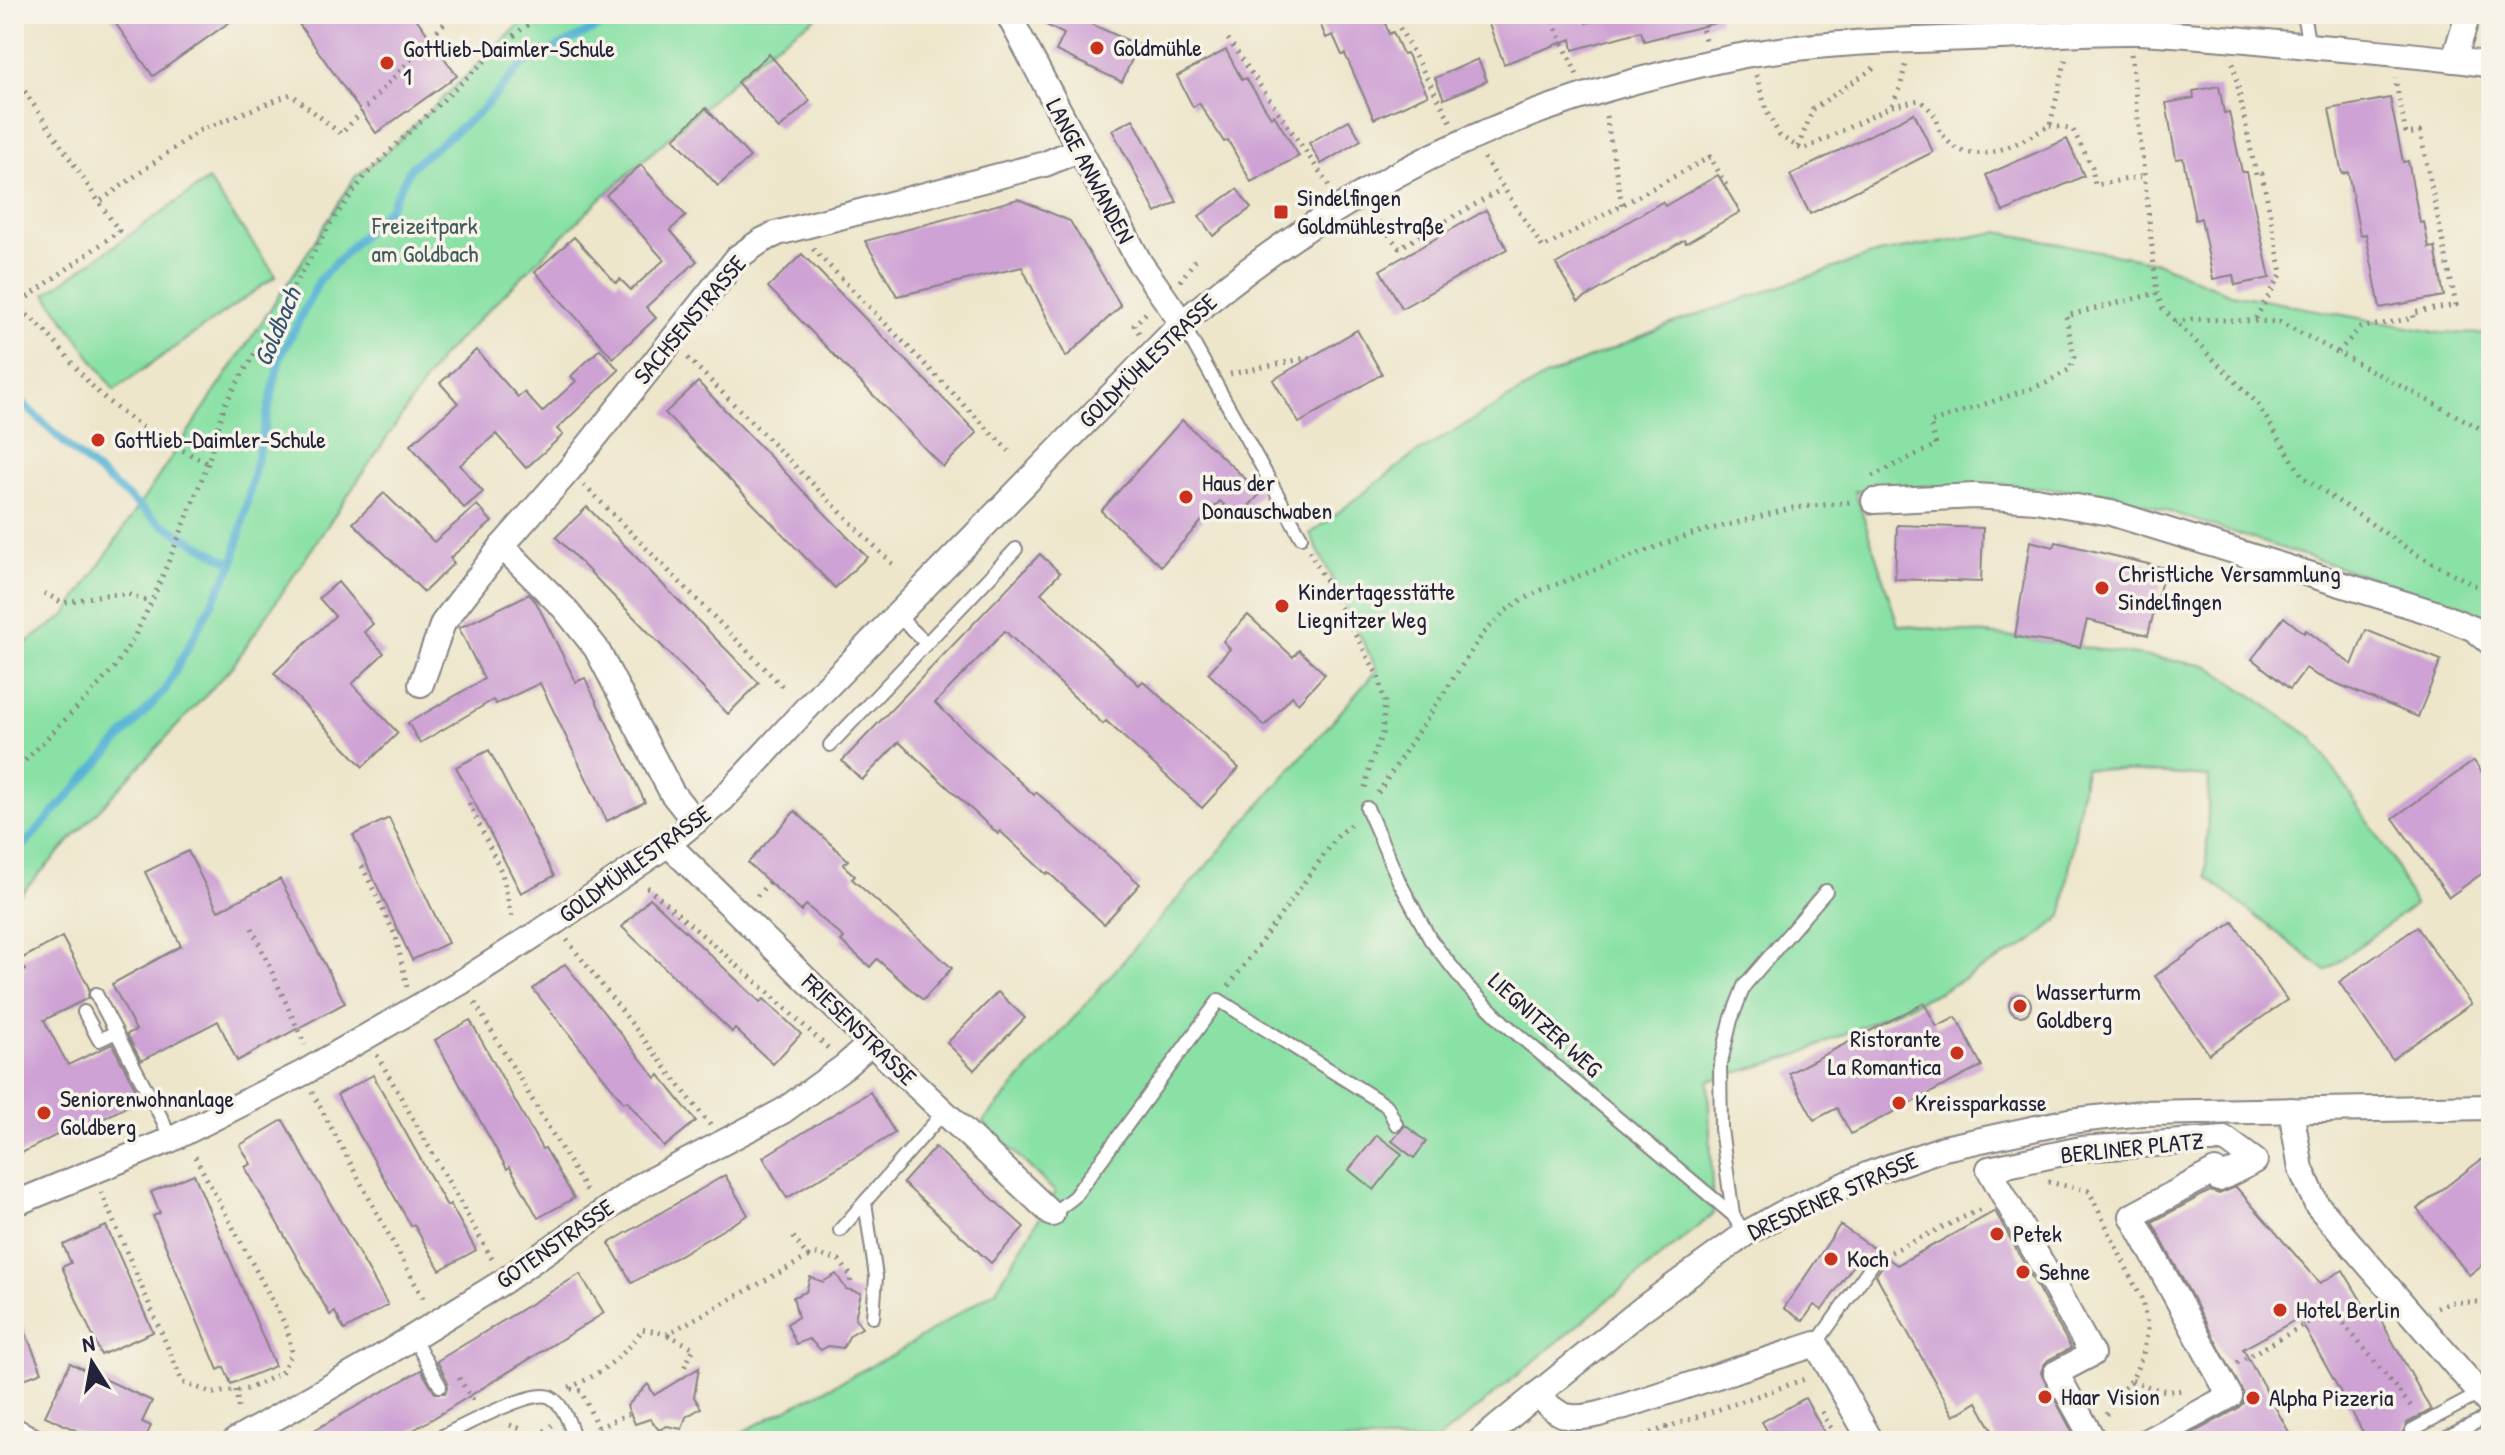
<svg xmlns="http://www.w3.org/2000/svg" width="2505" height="1455" font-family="'Patrick Hand',sans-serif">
<rect width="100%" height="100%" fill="#f7f3e8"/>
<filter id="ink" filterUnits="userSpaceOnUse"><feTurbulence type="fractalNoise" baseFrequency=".0125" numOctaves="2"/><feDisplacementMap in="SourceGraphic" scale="16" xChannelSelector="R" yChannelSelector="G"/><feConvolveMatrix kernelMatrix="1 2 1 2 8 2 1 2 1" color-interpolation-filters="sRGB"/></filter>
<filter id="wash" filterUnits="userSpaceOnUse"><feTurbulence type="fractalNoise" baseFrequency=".006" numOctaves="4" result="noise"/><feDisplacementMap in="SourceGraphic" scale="32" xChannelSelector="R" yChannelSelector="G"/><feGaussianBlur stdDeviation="1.8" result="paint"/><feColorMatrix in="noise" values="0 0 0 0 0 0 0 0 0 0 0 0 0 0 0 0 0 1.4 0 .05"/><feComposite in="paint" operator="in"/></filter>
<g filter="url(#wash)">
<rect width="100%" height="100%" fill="#ede6cb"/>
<!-- green -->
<g fill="#89e1a5" stroke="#568270" stroke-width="2">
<path d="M531,14H821L765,52L600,199L442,356L232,667L14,901V651L66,615L299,266L355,177L384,154Z"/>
<path d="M208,180L276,276L114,390L46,294Z"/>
<path d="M1998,232L2156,262L2231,294L2440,333L2491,334V632L2472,618L2385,582L2115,494L2006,485L1855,491L1898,625L2015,637L2209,666L2313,738L2393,859L2414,905L2326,971L2206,877L2209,777L2085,768L2062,916L2030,943L1939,992L1798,1055L1708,1081L1713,1214L1437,1441H725L896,1353L996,1290L1055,1192L983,1122L1377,670L1310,534L1412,456L1545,377L1673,323L1878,253Z"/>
</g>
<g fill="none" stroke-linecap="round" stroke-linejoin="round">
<!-- stream -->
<g stroke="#57b2d5" stroke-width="8">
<path d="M14,395L73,451L158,522L233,564"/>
<path d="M14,856L165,690L233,564L280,358L320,279L390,207L411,167L481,111L523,64L598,27L612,14"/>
</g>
</g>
<g id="blocks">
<!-- building -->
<g fill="#cea2d4">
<path d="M109,14H241L153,76Z"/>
<path d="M292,14H413L457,76L376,133Z"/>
<path d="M1025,14H1069L1138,45L1122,82L1056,51L1064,34Z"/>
<path d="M1316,14H1382L1389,34L1393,32L1403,54L1406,53L1428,95L1374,119L1345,54L1342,55L1333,35L1326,38Z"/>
<path d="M1485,14H1585L1586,23L1618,14H1719L1720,22L1644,41L1641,31L1573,50L1571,39L1504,64Z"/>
<path d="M1226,50L1242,80L1246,78L1271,117L1274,115L1299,156L1251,182L1228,140L1224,142L1199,103L1193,107L1177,76Z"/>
<path d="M769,54L810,101L779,129L737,82Z"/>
<path d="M1478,59L1487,81L1444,99L1435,78Z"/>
<path d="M2219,86L2224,113L2229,112L2242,172H2247L2270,278L2235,285L2233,275L2213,279L2201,218L2195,220L2183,158L2176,159L2166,103L2194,98L2193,91Z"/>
<path d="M2390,98L2403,162L2408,161L2420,223L2424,222L2429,248L2435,247L2444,296L2380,308L2366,234L2360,235L2348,172L2342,174L2329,109Z"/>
<path d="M706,108L750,157L718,186L674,138Z"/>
<path d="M1914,113L1933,152L1810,214L1790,175Z"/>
<path d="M1133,119L1177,202L1156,213L1112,130Z"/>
<path d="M1349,120L1361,140L1321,164L1309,143Z"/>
<path d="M2067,139L2084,176L2003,212L1986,175Z"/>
<path d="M641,165L686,216L670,230L697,261L646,307L656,318L613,358L535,272L574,237L616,283L620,279L631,290L664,260L606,195Z"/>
<path d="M1718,175L1740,212L1686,243L1684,240L1578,302L1556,264L1662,202L1665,206Z"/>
<path d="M1237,189L1251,208L1213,236L1199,216Z"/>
<path d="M1018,199L1070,221L1121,306L1066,357L1022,267L897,296L865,241Z"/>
<path d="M1486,210L1507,249L1402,308L1380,270Z"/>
<path d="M802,254L977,433L943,467L768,287Z"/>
<path d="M1357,330L1382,374L1299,423L1273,380Z"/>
<path d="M600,349L619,370L557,429L563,435L526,468L496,434L460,465L483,492L464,508L410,445L458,403L440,383L476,350L518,397L524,392L542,412L576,381L571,376Z"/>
<path d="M698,382L867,557L835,588L665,413Z"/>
<path d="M1182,420L1261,493L1238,518L1220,501L1161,566L1101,511Z"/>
<path d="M384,493L434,542L477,505L492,522L450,558L454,563L424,592L353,523Z"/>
<path d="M587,507L759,683L728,714L556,537Z"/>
<path d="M1897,525L1983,528L1981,582L1895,579Z"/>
<path d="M2030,541L2054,547L2056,542L2165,568L2148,635L2087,620L2080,647L2015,637Z"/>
<path d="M1040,554L1060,573L1041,593L1139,685L1143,681L1239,768L1202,808L1106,721L1103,724L1005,631L935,703L1034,795L1036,792L1140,884L1104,924L1048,872L1046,874L1000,831L998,834L899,742L862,780L842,761Z"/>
<path d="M338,582L373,624L364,632L384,653L352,684L398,733L363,767L274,673L335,616L319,598Z"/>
<path d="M529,594L536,602L576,682L585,678L645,802L607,821L540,683L496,704L493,700L420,743L408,723L484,679L459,628Z"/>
<path d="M1248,615L1293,657L1299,650L1325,674L1298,703L1292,696L1265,726L1208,673L1230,649L1223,641Z"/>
<path d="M2284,617L2304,633L2306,630L2352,665L2366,630L2441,660L2418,717L2316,675L2306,668L2290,689L2252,659Z"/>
<path d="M489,750L554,876L521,893L456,767Z"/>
<path d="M2474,761L2491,786V867L2449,897L2393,818Z"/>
<path d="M795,811L848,860L843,865L855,876L852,879L952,968L923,1000L877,959L870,967L841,941L844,938L806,905L801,911L748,863Z"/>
<path d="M389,818L448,943L412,960L353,835Z"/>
<path d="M188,851L218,911L280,879L345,1003L237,1061L218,1021L141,1061L127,1034L136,1030L112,984L181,946L145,872Z"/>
<path d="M650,898L760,1002L764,999L801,1034L773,1064L735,1029L732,1032L622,927Z"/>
<path d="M2233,922L2287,1000L2209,1054L2155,976Z"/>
<path d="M2417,927L2471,1004L2392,1059L2339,982Z"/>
<path d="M62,937L89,988L88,998L44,1020L68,1065L112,1044L141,1099L66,1138L62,1132L20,1154L14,1142V976L25,970L19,960Z"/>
<path d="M565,964L656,1078L659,1075L696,1121L664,1147L627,1101L624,1103L533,989Z"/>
<path d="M998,992L1025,1018L974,1070L947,1043Z"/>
<circle cx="2020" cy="1005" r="11"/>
<path d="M1924,1003L1937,1027L1956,1017L1982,1066L1851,1134L1837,1108L1814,1120L1789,1073Z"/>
<path d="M470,1020L542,1149L545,1148L574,1198L538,1218L510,1167L507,1169L435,1040Z"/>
<path d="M373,1075L447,1206L450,1204L476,1250L440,1270L414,1225L411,1226L337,1095Z"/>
<path d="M870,1092L895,1133L787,1198L763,1157Z"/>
<path d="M283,1120L388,1305L344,1330L335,1312L330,1315L245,1167L251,1164L240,1145Z"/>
<path d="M1405,1125L1426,1142L1414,1158L1392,1141Z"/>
<path d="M1377,1135L1402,1154L1374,1190L1349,1170Z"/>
<path d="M935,1147L1024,1227L991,1263L903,1183Z"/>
<path d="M2491,1152V1258L2469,1275L2417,1209Z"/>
<path d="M194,1174L275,1366L231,1384L224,1367L218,1370L153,1216L160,1213L151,1192Z"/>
<path d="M725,1175L748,1215L632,1283L609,1243Z"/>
<path d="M2236,1187L2320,1283L2343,1270L2368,1312L2374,1308L2431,1410L2407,1423L2403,1432L2388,1441H2368L2299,1318L2243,1349L2294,1441H2178L2237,1409L2243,1403L2245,1396L2152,1222L2210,1191L2219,1194Z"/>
<path d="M1995,1211L2071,1348L2048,1360L2043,1366L2041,1373L2077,1441H1998L1977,1402L1954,1416L1876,1275L1884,1264V1256L1897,1265Z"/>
<path d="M1840,1225L1876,1250L1866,1257L1863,1252L1822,1310L1814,1305L1803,1321L1784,1308Z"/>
<path d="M106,1226L153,1332L101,1355L62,1267L71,1263L63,1245Z"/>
<path d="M580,1274L604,1313L429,1421L394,1441H295L421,1370L435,1393H445L448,1382L437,1361Z"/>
<path d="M836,1274L846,1289L861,1293L855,1318L862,1328L850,1335L843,1348L828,1346L821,1350L809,1339L796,1344L787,1324L798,1317L793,1297L806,1292L810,1277L823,1282Z"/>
<path d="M14,1305L42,1372L14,1383Z"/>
<path d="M70,1363L152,1401L142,1422L151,1426L144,1441H99L45,1416Z"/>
<path d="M699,1368L694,1397L701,1408L686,1417L682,1429L667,1426L659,1430L650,1419L635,1424L627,1406L648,1384L654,1395Z"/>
<path d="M1805,1398L1829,1441H1773L1762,1422Z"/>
</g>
</g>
</g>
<g filter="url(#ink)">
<use href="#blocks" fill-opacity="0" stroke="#888483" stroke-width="2"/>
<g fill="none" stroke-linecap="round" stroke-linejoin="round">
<!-- lane casing -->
<g stroke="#888483" stroke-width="16">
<g id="lane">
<path d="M2303,14L2309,46"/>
<path d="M1182,323L1301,537"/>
<path d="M897,615L926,643"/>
<path d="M830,745L1016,549"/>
<path d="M1367,808L1399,881L1430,939L1467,986L1504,1023L1733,1215L1745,1234"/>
<path d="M96,994L163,1121L170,1140"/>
<path d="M84,1012L99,1040L116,1032"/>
<path d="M14,1182L21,1200"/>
<path d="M865,1202L876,1277L873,1317"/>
<path d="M1052,1214L1074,1197L1219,1000L1387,1106L1396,1124"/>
<path d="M1733,1215L1721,1129L1720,1066L1731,1020L1744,986L1826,891"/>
<path d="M840,1230L944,1112"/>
<path d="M413,1337L440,1386"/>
<path d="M1816,1344L1876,1259"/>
<path d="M2412,1430L2479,1394"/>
<path d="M433,1441C453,1431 532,1388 550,1397C563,1403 572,1428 574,1441"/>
<path d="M2439,1441L2491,1415"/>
</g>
</g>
<!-- street casing -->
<g stroke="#888483" stroke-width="28">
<g id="street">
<path d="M1008,14L1140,263L1182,323"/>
<path d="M2454,60L2468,14"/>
<path d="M1874,501L1975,496L2036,500L2111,513L2438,614L2474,629L2491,643"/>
<path d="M502,546L564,608L596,648L672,793L695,822"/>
<path d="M421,684L443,623L502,546L569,470L738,257L761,241L778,233L1045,164L1078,150"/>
<path d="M668,844L871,1043L1052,1214"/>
<path d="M2291,1110L2301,1169L2317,1205L2491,1406"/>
<path d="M14,1204L170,1140L303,1073L463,981L555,922L668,844L722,800L815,699L1182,323C1324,203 1463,126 1643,79C1679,70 1715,60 1751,54C1834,41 1917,40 2000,37C2046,35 2093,31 2139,32C2199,35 2259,41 2319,47C2376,52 2434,56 2491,65"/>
<path d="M1537,1394C1559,1418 1569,1421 1600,1414L1816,1344L1871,1441"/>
<path d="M14,1430L34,1441"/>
<path d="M235,1441L363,1368L504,1281L640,1186L783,1111L845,1066L871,1043"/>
<path d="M1480,1441L1642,1309L1745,1234L1783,1213L1869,1174L1944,1148L2069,1121L2142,1113L2491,1107"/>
<path d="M2094,1441L2056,1373L2092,1354L1989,1169L2081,1149L2225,1139L2255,1161L2219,1179L2215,1171L2132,1216L2230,1396L2147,1441"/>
</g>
</g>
<!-- path -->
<g stroke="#888483" stroke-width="5" stroke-dasharray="2 6" stroke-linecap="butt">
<path d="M1392,14L1451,122"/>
<path d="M1550,14L1577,75"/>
<path d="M1699,14L1705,40"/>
<path d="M1228,39L1330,187"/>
<path d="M2131,54L2157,293L2163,309L2257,403L2303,477L2414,553L2491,594"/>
<path d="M2233,63L2256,175L2262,174L2282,273L2254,321"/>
<path d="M1756,75L1767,112L1780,136L1803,150L1892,106L1919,100C1925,105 1932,110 1936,118C1938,123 1939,131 1943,135C1969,174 2021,142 2050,125L2066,58"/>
<path d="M14,80L19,83L99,202L198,131L291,94L341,134L453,14"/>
<path d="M1892,105L1900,88L1906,62"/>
<path d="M1606,116L1622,205"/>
<path d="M2050,125L2073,130L2092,167L2095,185L2145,176"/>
<path d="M1798,147L1813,109L1875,67"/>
<path d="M1484,158L1543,248L1710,157L1729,190"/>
<path d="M1374,215L1399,248L1502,189"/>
<path d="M813,249L1009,451"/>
<path d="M1180,281L1196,259"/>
<path d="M14,306C47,325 69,363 95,389C127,421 168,444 208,463"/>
<path d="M2175,322L2192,319L2280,322L2491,434"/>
<path d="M1139,333L1134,325L1146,313"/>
<path d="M2338,352L2360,328L2414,318L2413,313L2456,305L2420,132L2406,134L2395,78"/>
<path d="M14,357L24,338V300L119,231L99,202"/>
<path d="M688,358L895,567"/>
<path d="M1230,374L1311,357"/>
<path d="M1872,476L1936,445L1930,423L2046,383L2070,369L2074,357L2066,316L2157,293"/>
<path d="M584,485L782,686"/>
<path d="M1309,551L1378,676L1385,702L1382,734L1371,762L1364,792"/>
<path d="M44,593L63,603L102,595L128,594L151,603"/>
<path d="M14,772L95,689L114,668L133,639L151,603L185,522L208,463L225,404L332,221L364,177L403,138L477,68L523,28L547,14"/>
<path d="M1378,793L1482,635L1504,612L1520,601L1544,589L1688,535L1793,508L1853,502"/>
<path d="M469,803L502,873L513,922"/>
<path d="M362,866L396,937L407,987"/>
<path d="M647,887L769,993L828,1048"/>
<path d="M757,896L769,882"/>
<path d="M252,928L305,1045"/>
<path d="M567,940L710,1125"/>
<path d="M1229,986L1337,837L1353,822"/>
<path d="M475,1003L588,1194"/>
<path d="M377,1055L492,1259"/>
<path d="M312,1092L425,1302"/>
<path d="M2048,1182L2089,1191L2142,1300L2148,1330L2143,1354L2132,1380L2118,1394L2106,1415"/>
<path d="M101,1192L183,1383L214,1393L248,1389L281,1373L292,1353L287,1328L193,1153"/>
<path d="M1891,1252L1983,1208"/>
<path d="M808,1257L816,1254L839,1260L851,1276L850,1285"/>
<path d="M2437,1308L2452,1302H2491"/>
<path d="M668,1335L694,1348L684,1368"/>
<path d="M2237,1363L2332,1309L2413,1409"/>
<path d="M459,1378L473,1400"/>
<path d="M2132,1380C2150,1388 2167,1394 2186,1389"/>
<path d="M569,1387C591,1381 632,1351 642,1329L667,1334L808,1257L792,1235"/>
<path d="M571,1389L581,1391L598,1428L589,1435"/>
<path d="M236,1390L239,1413"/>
<path d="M1822,1412L1838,1441"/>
<path d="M510,1425L524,1430L528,1441"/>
<path d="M1666,1427L1673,1441"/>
<path d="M598,1428L630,1413"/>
<path d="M540,1434L551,1441"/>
<path d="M532,1441L552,1425"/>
<path d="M1628,1441L1808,1378"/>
</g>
<!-- lane -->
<use href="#lane" stroke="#fff" stroke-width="12"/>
<!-- street -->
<use href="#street" stroke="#fff" stroke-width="24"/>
</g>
</g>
<!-- markers -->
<g fill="#c8321e" stroke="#f7f3e8" stroke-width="3">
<circle cx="1097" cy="48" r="8"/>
<circle cx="387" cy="63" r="8"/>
<rect x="1273" y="204" width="16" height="16" rx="4"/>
<circle cx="98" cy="440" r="8"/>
<circle cx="1186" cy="497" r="8"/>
<circle cx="2102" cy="588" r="8"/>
<circle cx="1282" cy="606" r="8"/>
<circle cx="2020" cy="1006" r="8"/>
<circle cx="1957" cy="1053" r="8"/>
<circle cx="1899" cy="1103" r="8"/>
<circle cx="44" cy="1113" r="8"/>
<circle cx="1997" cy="1234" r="8"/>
<circle cx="1831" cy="1259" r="8"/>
<circle cx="2023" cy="1272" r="8"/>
<circle cx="2280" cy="1310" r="8"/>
<circle cx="2045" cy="1397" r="8"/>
<circle cx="2253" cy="1398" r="8"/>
</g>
<g text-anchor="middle" stroke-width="7" stroke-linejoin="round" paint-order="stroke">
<!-- poi labels -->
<g font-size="24" fill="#22223b" stroke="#f7f3e8" text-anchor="start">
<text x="1113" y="56">Goldmühle</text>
<text x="403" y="57">Gottlieb-Daimler-Schule<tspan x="403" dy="28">1</tspan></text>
<text x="1297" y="206">Sindelfingen<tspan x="1297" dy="28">Goldmühlestraße</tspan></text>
<text x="114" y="448">Gottlieb-Daimler-Schule</text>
<text x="1202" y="491">Haus der<tspan x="1202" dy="28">Donauschwaben</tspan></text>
<text x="2118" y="582">Christliche Versammlung<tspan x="2118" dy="28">Sindelfingen</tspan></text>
<text x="1298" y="600">Kindertagesstätte<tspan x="1298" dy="28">Liegnitzer Weg</tspan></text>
<text x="2036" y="1000">Wasserturm<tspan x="2036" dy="28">Goldberg</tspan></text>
<text x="1941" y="1047" text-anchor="end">Ristorante<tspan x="1941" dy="28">La Romantica</tspan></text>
<text x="60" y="1107">Seniorenwohnanlage<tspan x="60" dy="28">Goldberg</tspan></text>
<text x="1915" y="1111">Kreissparkasse</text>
<text x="2013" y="1242">Petek</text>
<text x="1847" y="1267">Koch</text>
<text x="2039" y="1280">Sehne</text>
<text x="2296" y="1318">Hotel Berlin</text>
<text x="2061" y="1405">Haar Vision</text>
<text x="2269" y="1406">Alpha Pizzeria</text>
</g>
<!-- street labels -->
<g font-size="24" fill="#22223b" stroke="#f7f3e8">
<text transform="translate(1090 171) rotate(62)" y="8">LANGE ANWANDEN</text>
<text transform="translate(690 320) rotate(-50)" y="8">SACHSENSTRASSE</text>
<text transform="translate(1148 361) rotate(-44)" y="8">GOLDMÜHLESTRASSE</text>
<text transform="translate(635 864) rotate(-36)" y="8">GOLDMÜHLESTRASSE</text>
<text transform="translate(1545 1025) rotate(42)" y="8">LIEGNITZER WEG</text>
<text transform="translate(859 1030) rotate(44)" y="8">FRIESENSTRASSE</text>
<text transform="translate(2132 1148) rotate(-6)" y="8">BERLINER PLATZ</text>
<text transform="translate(1833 1196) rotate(-24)" y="8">DRESDENER STRASSE</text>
<text transform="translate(555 1244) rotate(-35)" y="8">GOTENSTRASSE</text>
</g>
<!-- park labels -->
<g font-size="24" fill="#415b5b" stroke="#f7f3e8">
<text x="425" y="234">Freizeitpark<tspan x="425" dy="28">am Goldbach</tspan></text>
</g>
<!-- water labels -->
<g font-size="26" font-style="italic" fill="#355471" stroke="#f7f3e8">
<text transform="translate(277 327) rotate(-67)" y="9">Goldbach</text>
</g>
</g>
<!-- margin -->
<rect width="2505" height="1455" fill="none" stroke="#f7f3e8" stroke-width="48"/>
<!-- north arrow -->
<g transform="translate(92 1363) rotate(349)" stroke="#f7f3e8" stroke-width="6" paint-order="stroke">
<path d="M0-6L14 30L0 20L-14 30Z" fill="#22223b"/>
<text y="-12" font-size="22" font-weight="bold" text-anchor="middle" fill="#22223b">N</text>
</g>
</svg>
